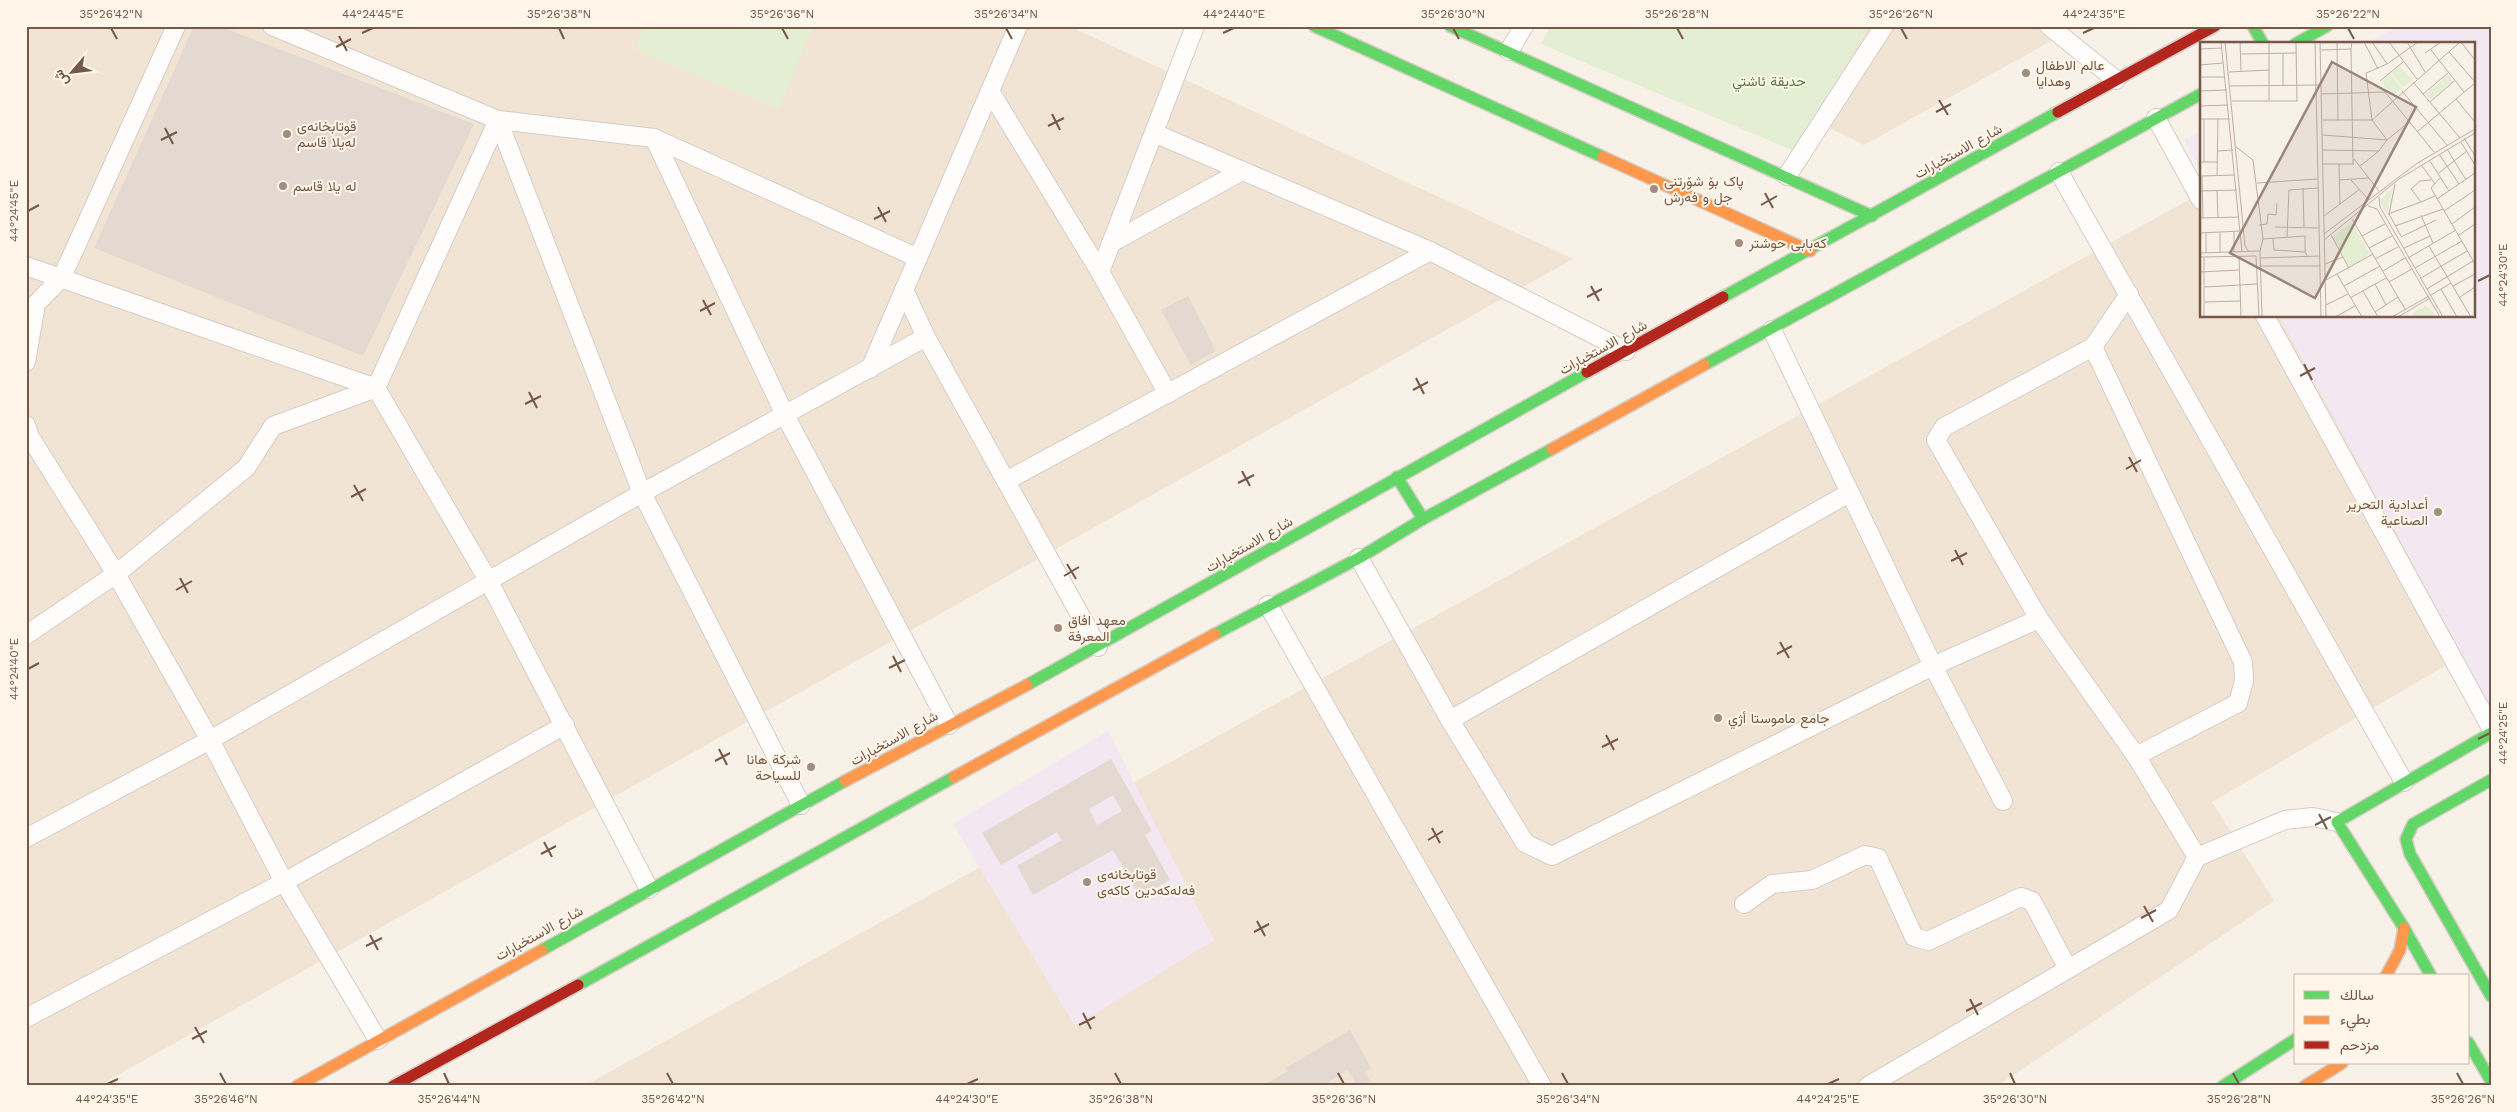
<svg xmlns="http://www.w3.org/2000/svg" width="2517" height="1112" font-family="'Work Sans',Vazirmatn,sans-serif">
<rect width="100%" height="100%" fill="#f7f1e8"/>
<!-- residential -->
<g fill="#f1e4d5">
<path d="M26,26H1069L1573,259L98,1086H26Z"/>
<path d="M1619,26H2078L1864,145Z"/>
<path d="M2491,33V639L2212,802L2274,901L1997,1086H584L2201,193V316H2473V44Z"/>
</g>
<!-- education -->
<g fill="#f3e7f1">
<path d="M2398,26H2491V708L2279,316H2473V44H2365Z"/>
<path d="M2201,131V171L2184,140Z"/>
<path d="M1108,731L1214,940L1075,1026L953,824Z"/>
</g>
<!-- green -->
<g fill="#e3eed3">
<path d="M645,26H813L779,109L635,49Z"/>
<path d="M1551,26H1869L1794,151L1541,44Z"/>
</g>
<!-- building -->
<g fill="#e3d9d0" fill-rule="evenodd">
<path d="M194,26H219L474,124L363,356L94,248Z"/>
<path d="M1188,296L1216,351L1191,365L1161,310Z"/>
<path d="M1111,759L1152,831L1145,835L1170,880L1140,897L1113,850L1033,895L1017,866L1062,840L1057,832L1001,865L982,833ZM1113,795L1122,811L1097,825L1089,809Z"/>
<path d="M1350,1030L1371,1068L1365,1072L1370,1081L1357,1086L1348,1070L1321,1086H1263L1288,1071L1286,1068Z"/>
</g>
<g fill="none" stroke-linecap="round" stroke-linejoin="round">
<!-- street casing -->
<g stroke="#d5cdc6" stroke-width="20">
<g id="street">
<path d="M272,26L498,120L642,493L801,805"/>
<path d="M2049,26L2116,80"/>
<path d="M1509,51L1524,26"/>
<path d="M990,91L1100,272L1168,394"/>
<path d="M2156,118L2201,200"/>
<path d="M1154,133L1430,251L1626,351"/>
<path d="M654,138L785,415L949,725"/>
<path d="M2059,172L2404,782"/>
<path d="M1787,176L1884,26"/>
<path d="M1111,243L1242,171"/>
<path d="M26,266L376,388L488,580L649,889"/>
<path d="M1100,272L1195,26"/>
<path d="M904,290L926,337L1098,647"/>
<path d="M2129,294L2093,347L2243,662L2244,681L2238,703L2136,756"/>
<path d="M2265,316L2491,728"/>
<path d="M1772,330L1933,666L2003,801"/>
<path d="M2093,347L1944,427L1936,440L2039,619L2136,756L2197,857"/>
<path d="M26,362L36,304L62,277L176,26"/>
<path d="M870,369L1018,26"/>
<path d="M26,425L30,437L116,574L210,740L284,882L378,1040"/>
<path d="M1006,481L1430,251"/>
<path d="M1359,558L1450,720L1525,843L1552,856L1933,666L2039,619"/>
<path d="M1268,605L1542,1086"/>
<path d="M26,635L116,574L246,468L273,426L376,388L498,120L654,138L918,258"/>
<path d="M1450,720L1849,493"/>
<path d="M26,838L210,740L642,493L926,337"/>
<path d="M1744,904L1772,884L1812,880L1865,855L1878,858L1914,937L1928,941L2021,897L2032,901L2068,969"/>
<path d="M26,1018L284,882L565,725"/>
<path d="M1868,1086L2169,910L2197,857L2285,820L2313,817L2337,822"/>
</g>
</g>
<!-- fast casing -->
<g stroke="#d6cec5" stroke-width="14">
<g id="fast">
<path d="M1314,26L1603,157"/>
<path d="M1450,26L1872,216"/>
<path d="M2253,26L2263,44"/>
<path d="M2295,44L2327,26"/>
<path d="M1723,297L2058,112"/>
<path d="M1704,365L2201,94"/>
<path d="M1397,477L1423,519"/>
<path d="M1215,634L1359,558L1423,519L1552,449"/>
<path d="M1027,685L1587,372"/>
<path d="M2491,780L2413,824L2406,839L2410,854L2491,996"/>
<path d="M542,950L845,781"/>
<path d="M2431,976L2404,928L2337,822L2491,733"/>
<path d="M578,985L954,777"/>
<path d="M2468,1042L2491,1081"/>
<path d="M2223,1086L2296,1039"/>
</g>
</g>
<!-- slow casing -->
<g stroke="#d6cec5" stroke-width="14">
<g id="slow">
<path d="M1603,157L1810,251"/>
<path d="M1552,449L1704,365"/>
<path d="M954,777L1215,634"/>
<path d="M845,781L1027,685"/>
<path d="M2386,976L2400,950L2404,928"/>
<path d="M297,1086L542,950"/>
<path d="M2305,1086L2342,1063"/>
</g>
</g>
<!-- jam casing -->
<g stroke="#d6cec5" stroke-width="14">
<g id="jam">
<path d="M2058,112L2215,26"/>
<path d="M1587,372L1723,297"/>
<path d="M393,1086L578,985"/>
</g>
</g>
<!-- street -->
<use href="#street" stroke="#fefdfc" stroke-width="18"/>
<!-- fast -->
<use href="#fast" stroke="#63d668" stroke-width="11"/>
<!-- slow -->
<use href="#slow" stroke="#ff974d" stroke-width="11"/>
<!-- jam -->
<use href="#jam" stroke="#b3261e" stroke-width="11"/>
</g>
<!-- ticks -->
<path fill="none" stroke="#755848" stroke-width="2" d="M111,28L117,39M559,28L564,39M782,28L788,39M1006,28L1012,39M1453,28L1459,39M1677,28L1683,39M1901,28L1907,39M2348,28L2354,39M362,33L373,28M1223,33L1234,28M2083,33L2094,28M339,36L347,51M336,47L351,39M1939,100L1948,115M1936,112L1951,104M1052,114L1060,130M1048,126L1064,118M165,128L173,144M161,140L177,132M1765,193L1773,208M1761,205L1777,196M878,207L886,222M28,211L39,205M874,219L890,211M2478,281L2490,275M1591,286L1599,301M1587,297L1602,289M703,300L711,315M700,311L715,303M2304,364L2312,380M2300,376L2315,368M1416,378L1424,394M1413,390L1428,382M529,392L537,408M525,404L541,396M2129,457L2137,472M2126,469L2141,460M1242,471L1250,486M1238,483L1254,475M354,485L363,501M351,497L366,489M1955,550L1963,565M1951,561L1967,553M1067,564L1076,579M1064,576L1079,567M180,578L188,593M176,590L192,581M1780,642L1789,658M1777,654L1792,646M893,656L901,672M889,668L905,660M28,669L39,663M1606,735L1614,750M2478,739L2490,733M1602,747L1618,739M719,749L727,765M715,761L730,753M2319,814L2327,829M2315,825L2331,817M1432,828L1440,843M1428,840L1443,831M544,842L552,857M541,854L556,846M2144,906L2153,922M2141,918L2156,910M1257,921L1265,936M1254,932L1269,924M370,935L378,950M366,946L382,938M1970,999L1978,1015M1966,1011L1982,1003M1083,1013L1091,1029M1079,1025L1095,1017M195,1027L204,1043M192,1039L207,1031M220,1073L226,1084M444,1073L449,1084M667,1073L673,1084M1115,1073L1121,1084M1338,1073L1344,1084M1562,1073L1568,1084M2010,1073L2015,1084M2233,1073L2239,1084M2457,1073L2463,1084M107,1084L118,1079M967,1084L978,1079M1828,1084L1839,1079"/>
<!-- markers -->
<g fill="#a28e80" stroke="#fff6e9" stroke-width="2">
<circle cx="2026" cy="73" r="5"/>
<circle cx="287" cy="134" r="5"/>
<circle cx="283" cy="186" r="5"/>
<circle cx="1654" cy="189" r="5"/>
<circle cx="1739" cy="243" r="5"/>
<circle cx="2438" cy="512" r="5"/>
<circle cx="1058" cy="628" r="5"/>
<circle cx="1718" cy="718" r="5"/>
<circle cx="811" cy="767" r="5"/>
<circle cx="1087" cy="882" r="5"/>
</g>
<g text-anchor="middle" stroke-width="4" stroke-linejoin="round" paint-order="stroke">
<!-- poi labels -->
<g font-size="14" fill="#755848" stroke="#fff6e9" text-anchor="start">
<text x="2036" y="70">عالم الاطفال<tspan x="2036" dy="16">وهدايا</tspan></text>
<text x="297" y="131">قوتابخانەی<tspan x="297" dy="16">لەیلا قاسم</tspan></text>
<text x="1664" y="186">پاک بۆ شۆرتنی<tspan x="1664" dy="16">جل و فەرش</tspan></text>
<text x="293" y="191">له يلا قاسم</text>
<text x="1749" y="248">کەبابی حوشتر</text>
<text x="2428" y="509" text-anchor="end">أعدادية التحرير<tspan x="2428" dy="16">الصناعية</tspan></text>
<text x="1068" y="625">معهد افاق<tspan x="1068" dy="16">المعرفة</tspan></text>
<text x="1728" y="723">جامع ماموستا أژي</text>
<text x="801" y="764" text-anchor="end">شركة هانا<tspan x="801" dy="16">للسياحة</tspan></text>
<text x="1097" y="879">قوتابخانەی<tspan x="1097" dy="16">فەلەکەدین کاکەی</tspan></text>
</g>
<!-- park labels -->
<g font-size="14" fill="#527c40" stroke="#fff6e9">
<text x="1769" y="86">حديقة ئاشتي</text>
</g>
<!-- street labels -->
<g font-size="14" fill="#755848" stroke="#fff6e9">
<text transform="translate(1958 151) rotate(-29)" y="5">شارع الاستخبارات</text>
<text transform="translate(1603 347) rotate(-29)" y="5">شارع الاستخبارات</text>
<text transform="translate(1249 544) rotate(-30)" y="5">شارع الاستخبارات</text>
<text transform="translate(894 738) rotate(-29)" y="5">شارع الاستخبارات</text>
<text transform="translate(539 933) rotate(-29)" y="5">شارع الاستخبارات</text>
</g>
</g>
<!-- overview -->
<g transform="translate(2200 42)">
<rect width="275" height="275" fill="#f7f1e8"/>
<path d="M200,24L212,38L203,45L191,31ZM190,32L202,46L193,53L181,40ZM248,33L252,39L230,58L225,52ZM193,145L187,171H186L180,159ZM151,180L170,212L150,224L132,195ZM225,264L229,266L237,275H214L212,271Z" fill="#e3eed3"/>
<path fill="none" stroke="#bfafa3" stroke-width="1" d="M21,0L42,210M25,0L45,204L49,210M40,0L41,29M69,0V59M115,0L121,275M120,0L126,275M137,0L138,79M164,0L178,27M172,0L187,22M189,0L217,37M207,0L225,30M261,0L275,18M0,7L22,6M151,7L153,122M121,8L151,7L152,0M231,8L264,50M249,10L275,40M225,11L241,0M41,12L96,11M83,12V44M0,23L23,21M29,30L69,28M0,35H25M180,39L203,20M213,40L260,96M30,44L118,43M0,49L27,48M202,49L247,103M122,52L185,50L234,110M223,52L248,31M256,57L275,80M32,59H97L96,0M230,60L254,39M0,64L28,63M0,77H30M4,77V120M123,78H172L260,0M217,90L275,41M123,93L187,98L209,80M264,96L275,114M261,100L275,123M36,105L53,118L63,197L60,209L62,275M247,107L266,138M123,108L179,109M17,109L33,108M239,112L259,142M154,117L179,149M230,119L249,149M254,119L267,109M0,120H17M123,122H154M139,122L140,163M160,124L179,109L187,98L172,78L166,31L187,22L218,0M222,124L235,142M239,131L254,119M1,134L35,133M2,134L3,176M17,134L18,77M241,135L231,146L275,222M139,138L169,136M151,138L169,158M231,138L220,139L211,147L221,160L235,154M57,141L117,137M195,142L189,172L201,194M103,146L104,185M17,148L18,176M0,149L37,148M179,155L180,165L243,275M237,157L275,131M168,164L177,167L240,275M244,169L275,148M188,172L221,160M221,173L233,201M124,174L160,147M0,176L39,175M152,177L205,267M252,182L275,165M59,183L67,182L68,172L76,173L77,161M195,184L243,167M75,185L118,186M20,190V211M34,190V210M0,191L41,189M6,191V211M124,192L216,122L275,87M131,193L149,226M259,193L275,182M162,194L185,182M87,195L89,148L118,146M201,195L236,178M63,197L105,194V210M73,197L74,208L105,210L108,215M124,198L199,137L275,91M229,204L271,275M169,206L192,194M204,206L230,194M0,211L60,209M39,214L41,275M0,215L56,214L59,275M60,216L120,214M208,216L256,188M175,217L198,205M125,222L143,215M60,224H120M215,226L262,199M183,229L205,216M0,230L40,228M137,232L162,275M221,236L267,209M126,238L173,212M189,240L212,227M175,242L186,263M144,244L180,224M253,244L275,232M5,245L57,242M227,247L273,219M241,247L257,275M163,249L178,275M231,253L251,241M260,255L275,245M150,256L186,236M5,260L40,259M126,263L148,252M175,270L198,255M4,275V215M135,275L155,264M192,275L229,254M198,275L230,256"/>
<path fill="#9b8678" fill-opacity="0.15" stroke="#9b8678" stroke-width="2.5" d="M132,20L216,65L115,256L30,211Z"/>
<rect width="275" height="275" fill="none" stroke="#755848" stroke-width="2.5"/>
</g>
<!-- border -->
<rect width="2517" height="1112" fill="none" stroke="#fff6e9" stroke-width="55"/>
<!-- legend -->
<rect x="2294" y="974" width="175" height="90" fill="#fff6e9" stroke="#c8b7a9"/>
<rect x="2304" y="991" width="25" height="8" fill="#63d668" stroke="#c8b7a9"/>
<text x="2340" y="1000" font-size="15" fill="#755848">سالك</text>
<rect x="2304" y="1016" width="25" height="8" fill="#ff974d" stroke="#c8b7a9"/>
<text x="2340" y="1024" font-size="15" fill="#755848">بطيء</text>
<rect x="2304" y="1041" width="25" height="8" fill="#b3261e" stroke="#c8b7a9"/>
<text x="2340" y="1050" font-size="15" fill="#755848">مزدحم</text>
<!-- north arrow -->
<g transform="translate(72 72) rotate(242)" stroke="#fff6e9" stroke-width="4" paint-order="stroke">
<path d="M0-4L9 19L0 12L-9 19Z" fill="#755848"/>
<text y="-8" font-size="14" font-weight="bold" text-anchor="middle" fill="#755848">ش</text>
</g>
<rect x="28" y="28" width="2462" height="1056" fill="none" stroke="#755848" stroke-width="2"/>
<g font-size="12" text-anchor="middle" fill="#755848">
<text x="111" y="18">35°26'42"N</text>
<text x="373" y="18">44°24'45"E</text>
<text x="559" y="18">35°26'38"N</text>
<text x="782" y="18">35°26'36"N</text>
<text x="1006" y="18">35°26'34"N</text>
<text x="1234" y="18">44°24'40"E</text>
<text x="1453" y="18">35°26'30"N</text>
<text x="1677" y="18">35°26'28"N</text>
<text x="1901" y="18">35°26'26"N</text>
<text x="2094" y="18">44°24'35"E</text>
<text x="2348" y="18">35°26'22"N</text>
<text transform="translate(14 211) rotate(-90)" y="4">44°24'45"E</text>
<text transform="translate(2503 275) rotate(-90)" y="4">44°24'30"E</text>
<text transform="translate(14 669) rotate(-90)" y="4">44°24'40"E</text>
<text transform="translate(2503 733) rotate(-90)" y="4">44°24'25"E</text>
<text x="107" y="1103">44°24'35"E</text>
<text x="226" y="1103">35°26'46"N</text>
<text x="449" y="1103">35°26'44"N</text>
<text x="673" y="1103">35°26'42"N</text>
<text x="967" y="1103">44°24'30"E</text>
<text x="1121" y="1103">35°26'38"N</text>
<text x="1344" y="1103">35°26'36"N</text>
<text x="1568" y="1103">35°26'34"N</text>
<text x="1828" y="1103">44°24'25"E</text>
<text x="2015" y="1103">35°26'30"N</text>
<text x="2239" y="1103">35°26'28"N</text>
<text x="2463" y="1103">35°26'26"N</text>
</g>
</svg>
